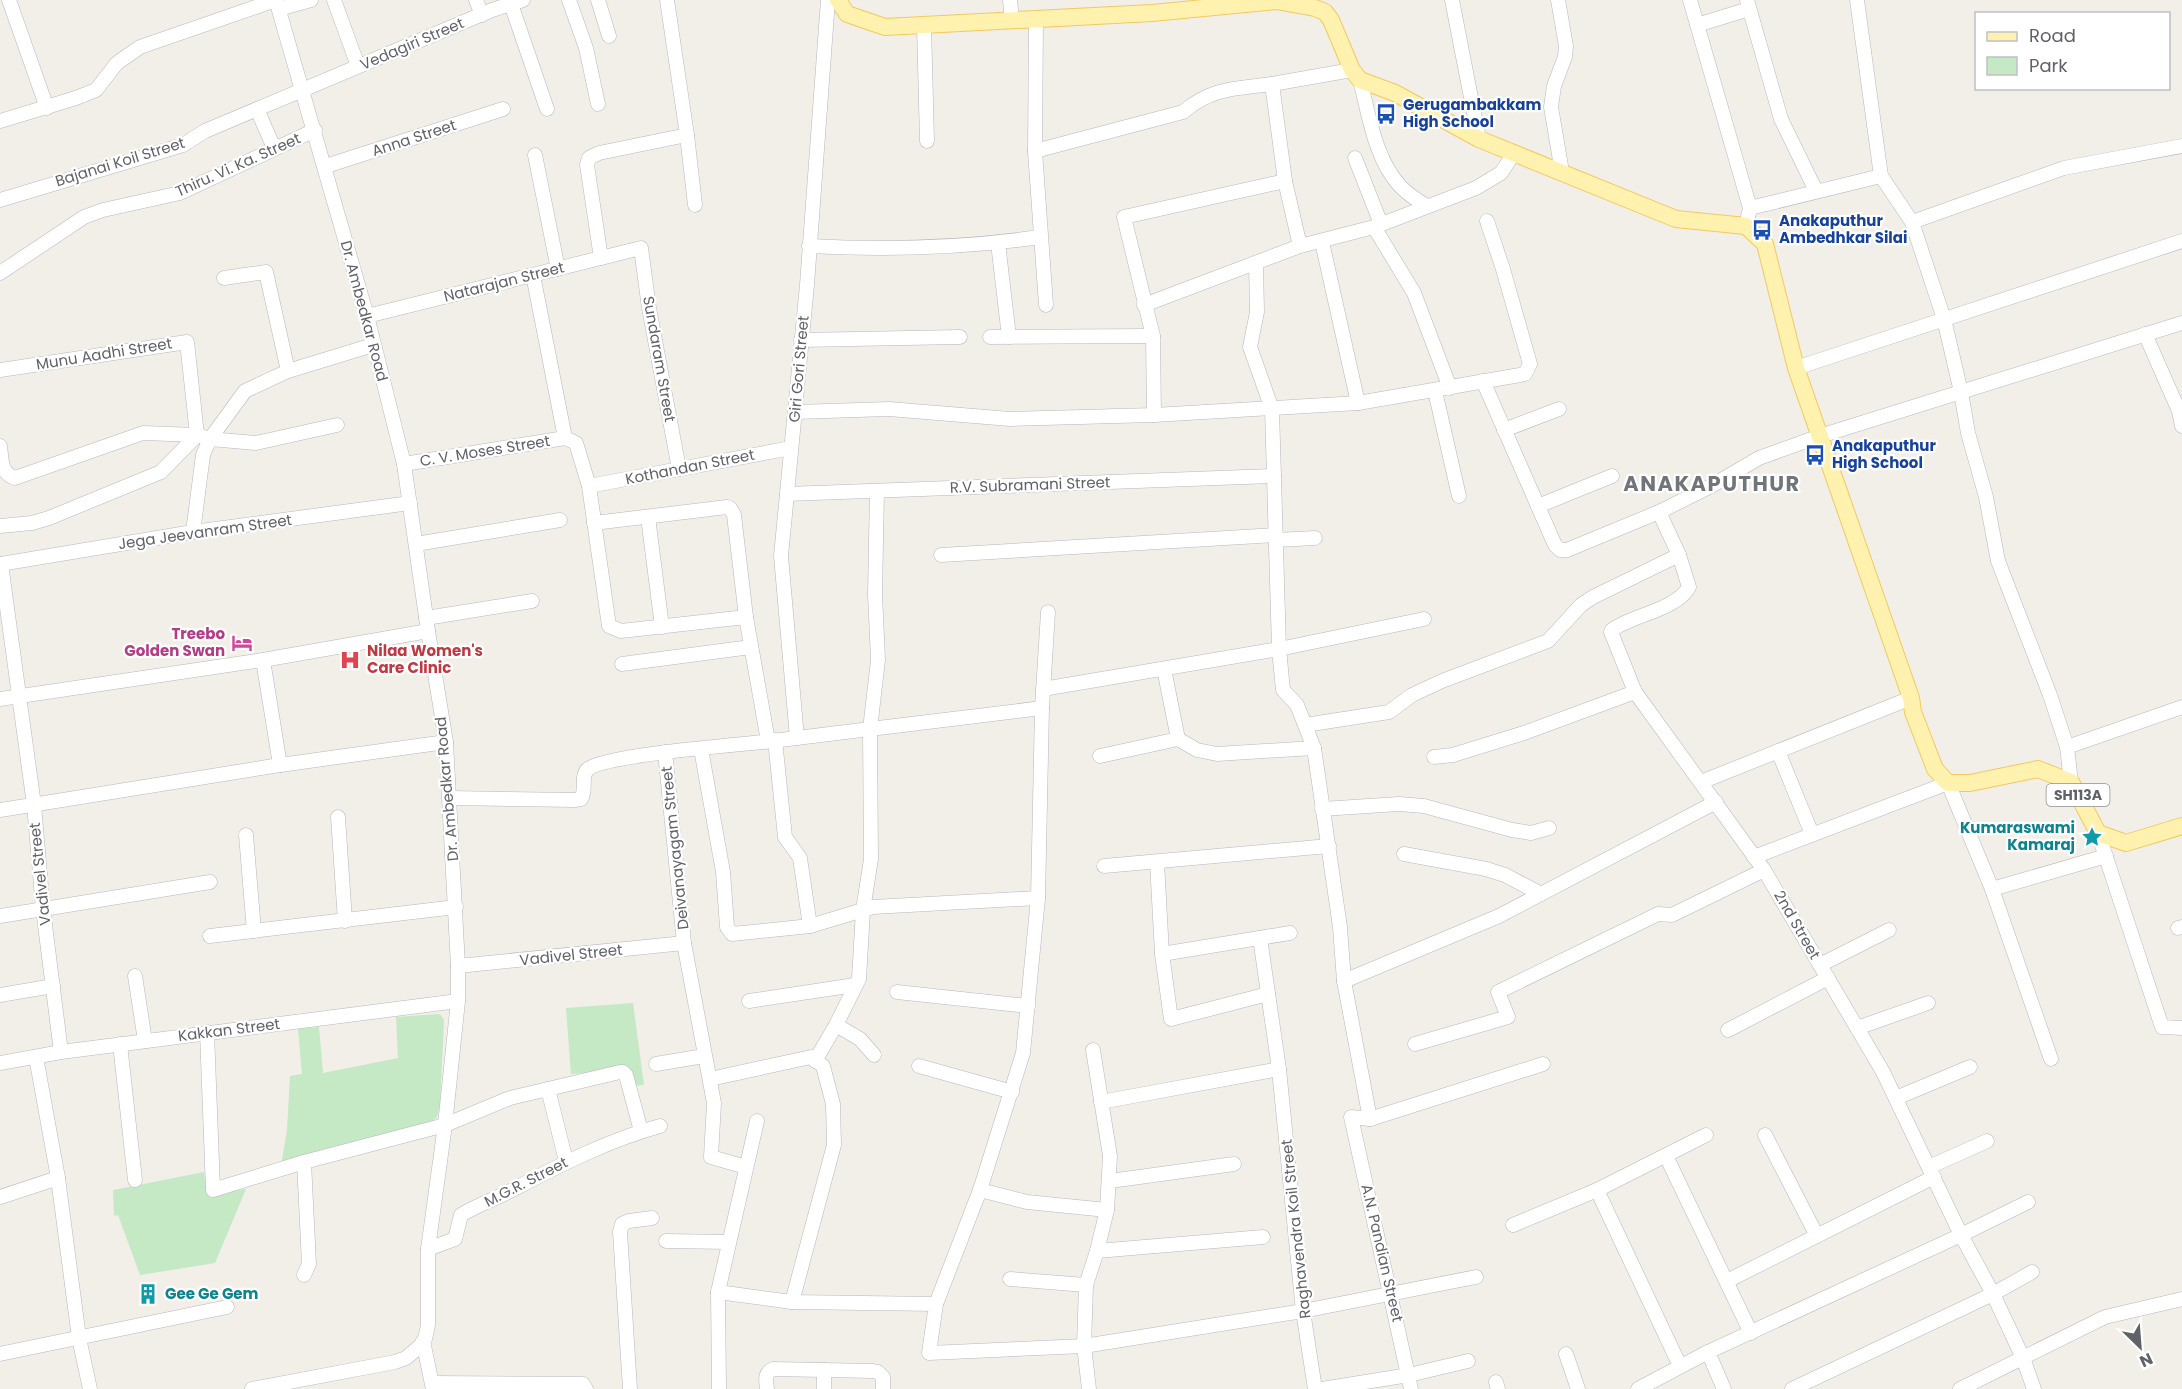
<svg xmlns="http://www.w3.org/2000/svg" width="2182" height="1389" font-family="Poppins,sans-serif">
<rect width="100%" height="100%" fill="#f1efe8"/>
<!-- green -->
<g fill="#c5e8c5">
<path d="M633,1003L644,1085L633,1086L628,1069L571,1074L566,1008Z"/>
<path d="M440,1014L444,1020L440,1105L437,1117L433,1121L281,1165L287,1130L290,1076L302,1074L298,1029L319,1027L323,1073L398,1058L396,1017Z"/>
<path d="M204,1172L207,1195L246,1189L215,1263L140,1275L118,1215L114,1216L113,1190Z"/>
</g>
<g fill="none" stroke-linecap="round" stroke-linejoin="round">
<!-- minor casing -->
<g stroke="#b5b8bc" stroke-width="15">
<g id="minor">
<path d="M9,0L47,108"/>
<path d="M334,0L358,66"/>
<path d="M476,0L482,15"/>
<path d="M569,0L586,48L598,104"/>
<path d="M598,0L609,36"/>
<path d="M667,0L687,135L695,205"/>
<path d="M1010,0L1012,20"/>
<path d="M1452,0L1479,139"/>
<path d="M1558,0L1566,46L1565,57L1554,86L1551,107L1562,172"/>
<path d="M1690,0L1750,208"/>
<path d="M1747,0L1781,119L1816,191"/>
<path d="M511,4L547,109"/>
<path d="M279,9L311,0"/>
<path d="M1036,19L1035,151L1046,305"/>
<path d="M924,25L927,141"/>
<path d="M1697,25L1749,9"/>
<path d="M1360,80C1369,115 1375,160 1401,187C1409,195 1418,201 1427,206"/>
<path d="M257,109L274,148"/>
<path d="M0,121L76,98L96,90L117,63L140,47L276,0"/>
<path d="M1035,151L1183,112C1213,87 1235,89 1272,84"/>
<path d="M535,155L558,269"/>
<path d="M1355,158L1381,224"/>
<path d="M326,166L503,109"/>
<path d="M1881,176L1912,222L1944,319L1961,392L1968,433L1986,497L1998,561L2050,695L2067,747L2071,782"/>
<path d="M1285,181L1300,246"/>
<path d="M0,200L183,145L205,131L492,10L523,0"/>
<path d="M1912,222L2064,168L2182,146"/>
<path d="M1746,226L1750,208L1881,176L1857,0"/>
<path d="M1374,227L1414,293L1450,388"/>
<path d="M1322,242L1358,403"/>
<path d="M998,243L1009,337"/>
<path d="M809,246C886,250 964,248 1040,237"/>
<path d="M601,258L587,165L589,158L599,153L687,135"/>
<path d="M1256,263L1257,312L1250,347L1272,409L1279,649L1283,690L1297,705L1314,748L1340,927L1344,981L1370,1119"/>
<path d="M0,273L84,217L103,210L180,193L315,130"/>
<path d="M533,275L565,438"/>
<path d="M224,278L266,272L288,371"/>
<path d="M1144,305L1300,246L1374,227L1476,188L1501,173L1514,153"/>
<path d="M367,316L641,248L649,308L679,469"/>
<path d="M2145,334L2179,411L2182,426"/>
<path d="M990,337L1153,336"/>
<path d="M801,340L960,337"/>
<path d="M1796,368L2182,241"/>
<path d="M0,370L187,342L197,435"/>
<path d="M1483,381L1555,545L1560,550H1567L1659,512L1713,485L1759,458L1820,436L2182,323"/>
<path d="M1435,391L1459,496"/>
<path d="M795,412L889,409L1010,419L1154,415L1358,403L1520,375L1525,374L1530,364L1503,269L1487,221"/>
<path d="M1154,415L1153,336L1124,217L1285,181L1272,84L1352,70"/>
<path d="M1504,430L1559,409"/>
<path d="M565,438L576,443L589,486L609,626L621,631L746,617"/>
<path d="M0,446C2,459 0,473 15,478L143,433L197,435L210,439L256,443L337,425"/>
<path d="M404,464L565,438"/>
<path d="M589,486L791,448"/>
<path d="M787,494L1274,476"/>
<path d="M1538,506L1612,476"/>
<path d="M1659,512L1679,555L1689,587C1676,610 1632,615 1612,630L1611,632L1635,692L1764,870L1883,1072L1961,1235L1993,1294L2023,1358L2034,1389"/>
<path d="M648,517L662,627"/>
<path d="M594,523L727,507L730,508L734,515L746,617L768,741"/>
<path d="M0,526L32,523L49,518L161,472L197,435"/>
<path d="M193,532L203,455L210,439L245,391L288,371L373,345"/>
<path d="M1276,540L1315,538"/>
<path d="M416,544L560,520"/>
<path d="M941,555L1276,535"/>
<path d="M0,564L193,532L410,503"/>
<path d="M1,564L34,805L43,909L61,1052"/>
<path d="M426,618L532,601"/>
<path d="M263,660L280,765"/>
<path d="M622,664L751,647"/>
<path d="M1164,669L1178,739"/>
<path d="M1043,689L1279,649L1424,619"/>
<path d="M0,699L263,660L428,631"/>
<path d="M1305,725L1389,712L1412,695L1442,681L1548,641L1581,605L1593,597L1679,555"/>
<path d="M797,738L781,556L807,285L828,0"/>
<path d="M775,740L785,837L800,858L810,926"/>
<path d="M2067,747L2182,707"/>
<path d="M701,749L723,872L727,927L732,934L810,926L873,907L1038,898"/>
<path d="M1778,751L1812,834"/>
<path d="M665,752L684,943L714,1103L711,1157L746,1167"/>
<path d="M1100,756L1178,739L1197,750L1217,754L1314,748"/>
<path d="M1434,757L1453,755L1524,733L1635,692"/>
<path d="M1701,782L1911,698"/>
<path d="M450,798L575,800L581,799C587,790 580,776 588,769C605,755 735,745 764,742C857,731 949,719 1042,708"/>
<path d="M1322,809L1399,804L1424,806L1512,830L1531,833L1549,828"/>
<path d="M0,810L280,765L446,742"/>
<path d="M338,817L345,921"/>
<path d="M2098,833L2162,1027L2182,1028"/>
<path d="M246,835L254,931"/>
<path d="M1404,854L1486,869L1505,875L1541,894"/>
<path d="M1754,857L1948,783L1992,889L2051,1059"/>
<path d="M1157,862L1162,954L1171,1019L1268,994"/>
<path d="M1104,866L1329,846"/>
<path d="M1992,889L2106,856"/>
<path d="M0,916L210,882"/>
<path d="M2178,928L2182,927"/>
<path d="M210,936L456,907"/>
<path d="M1260,938L1279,1069L1303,1311L1315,1389"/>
<path d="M1162,954L1290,933"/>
<path d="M1820,965L1889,930"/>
<path d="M458,966L684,943"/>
<path d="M135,976L145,1041"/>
<path d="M1344,981L1499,916L1716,802"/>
<path d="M897,992L1028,1006"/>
<path d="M0,995L53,986"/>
<path d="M749,1001L855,985"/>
<path d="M836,1025L860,1039L874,1055"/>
<path d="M1857,1028L1928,1003"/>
<path d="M1728,1030L1828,978"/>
<path d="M207,1032L213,1190L304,1162L445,1125L510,1098L620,1072H623L626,1075L641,1131"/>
<path d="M120,1044L135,1180"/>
<path d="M1415,1044L1508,1017L1498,992L1658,914L1672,915L1764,870"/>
<path d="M36,1057L58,1178L79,1338L90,1389"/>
<path d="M815,1061L836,1025L859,979L863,910L871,859L870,729L878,660L875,594L877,491"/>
<path d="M0,1063L61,1052L458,1001"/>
<path d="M656,1064L704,1056"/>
<path d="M919,1066L1012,1092"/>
<path d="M710,1079L811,1057L823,1066L833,1104L834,1145L792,1302"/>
<path d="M548,1089L566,1161"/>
<path d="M1896,1098L1970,1067"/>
<path d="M1101,1102L1279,1069"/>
<path d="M1765,1135L1817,1236"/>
<path d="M1666,1156L1751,1333"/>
<path d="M304,1162L309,1264L304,1275"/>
<path d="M1929,1167L1987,1141"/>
<path d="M1110,1181L1234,1164"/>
<path d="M980,1190L1027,1202L1107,1210"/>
<path d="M1597,1190L1680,1366"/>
<path d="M0,1197L58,1178"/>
<path d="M1513,1225L1597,1190L1706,1135"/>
<path d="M666,1241L729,1242"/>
<path d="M428,1249L455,1239L461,1215C479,1204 498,1198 516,1188C562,1164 609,1140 660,1126"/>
<path d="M1097,1251L1263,1237"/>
<path d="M1010,1279L1086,1285"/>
<path d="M1727,1281L1934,1177"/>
<path d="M718,1292L792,1302L936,1304L929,1353L1084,1346L1303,1311L1476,1277"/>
<path d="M936,1304L980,1190L1023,1053L1038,898L1042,708L1048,612"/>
<path d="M423,1341L433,1389"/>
<path d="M1708,1352L1724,1389"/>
<path d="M0,1354L227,1307"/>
<path d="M1566,1354L1578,1389"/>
<path d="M824,1370V1389"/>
<path d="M1496,1382L1498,1389"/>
<path d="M433,1383L583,1384L586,1389"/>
<path d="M252,1389L395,1362L406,1358L420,1346L425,1339L428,1325V1249L445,1125L458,1001V966L446,742L428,631L404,464L367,316L276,0"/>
<path d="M630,1389L620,1232L622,1224L629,1221L652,1218"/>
<path d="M719,1389L718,1292L757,1121"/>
<path d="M767,1389C766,1380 764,1373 773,1369L873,1371L878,1372L883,1377V1389"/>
<path d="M1089,1389L1084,1346L1086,1285L1097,1251L1107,1210L1110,1156L1093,1050"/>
<path d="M1322,1389L1409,1375L1468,1361"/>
<path d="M1411,1389L1351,1117L1370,1119L1543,1064"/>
<path d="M1638,1389L1708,1352L1961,1235L2028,1202"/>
<path d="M1792,1389L1993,1294L2032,1272"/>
<path d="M1960,1389L2105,1317L2182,1299"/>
</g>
</g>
<!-- major casing -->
<g stroke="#f2c960" stroke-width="18">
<path id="major" d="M838,0L847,14L885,27L1152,13L1276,1L1315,8L1325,12L1331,20L1352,70L1360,80L1395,93L1479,139L1676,219L1746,226L1765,244L1796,368L1911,698L1913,712L1935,769L1948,783H1970L2038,769L2071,782L2098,833L2126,843L2182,826"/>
</g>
<!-- minor -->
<use href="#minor" stroke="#fff" stroke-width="14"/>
<!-- major -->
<use href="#major" stroke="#fff2af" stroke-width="16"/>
</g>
<!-- icons -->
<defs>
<g id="bus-bare" transform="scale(1.62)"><path d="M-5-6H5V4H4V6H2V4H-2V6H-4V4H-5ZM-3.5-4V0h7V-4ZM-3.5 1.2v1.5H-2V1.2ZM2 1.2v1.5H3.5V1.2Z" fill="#1a4fb4" stroke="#fff" stroke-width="2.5" paint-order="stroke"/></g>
<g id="hotel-bare" transform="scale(1.62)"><path d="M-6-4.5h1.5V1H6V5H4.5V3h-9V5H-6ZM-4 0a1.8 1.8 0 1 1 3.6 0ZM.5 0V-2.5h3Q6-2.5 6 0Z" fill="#d1479c" stroke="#fff" stroke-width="2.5" paint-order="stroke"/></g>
<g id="hospital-bare" transform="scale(1.62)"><path d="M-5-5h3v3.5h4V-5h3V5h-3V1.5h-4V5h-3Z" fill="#e0444e" stroke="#fff" stroke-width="2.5" paint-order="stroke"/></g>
<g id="sight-bare" transform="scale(1.62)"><path d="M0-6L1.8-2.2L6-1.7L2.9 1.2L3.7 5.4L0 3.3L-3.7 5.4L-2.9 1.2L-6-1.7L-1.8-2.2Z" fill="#0f9aa8" stroke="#fff" stroke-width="2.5" paint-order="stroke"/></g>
<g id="building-bare" transform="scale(1.62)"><path d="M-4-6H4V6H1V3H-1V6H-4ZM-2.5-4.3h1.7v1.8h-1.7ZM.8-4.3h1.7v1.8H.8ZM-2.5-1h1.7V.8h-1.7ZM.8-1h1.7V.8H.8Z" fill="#0f9aa8" stroke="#fff" stroke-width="2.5" paint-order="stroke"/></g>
</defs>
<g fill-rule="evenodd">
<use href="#bus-bare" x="1386" y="114"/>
<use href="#bus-bare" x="1762" y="230"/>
<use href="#bus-bare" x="1815" y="455"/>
<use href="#hotel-bare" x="242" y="643"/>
<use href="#hospital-bare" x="350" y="660"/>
<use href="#sight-bare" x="2092" y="837"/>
<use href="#building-bare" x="148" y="1294"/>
</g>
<g text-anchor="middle" stroke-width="4.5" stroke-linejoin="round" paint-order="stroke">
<!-- shield labels -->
<rect fill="#fff" stroke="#8f9295" stroke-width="1.5" x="2046.5" y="784" width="63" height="22" rx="4.5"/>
<g font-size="14" font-weight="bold" fill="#5f6368">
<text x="2078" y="800">SH113A</text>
</g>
<!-- street labels -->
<g font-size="15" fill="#5f6368" stroke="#fff">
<text transform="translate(412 44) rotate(-23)" y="5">Vedagiri Street</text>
<text transform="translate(414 138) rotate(-18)" y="5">Anna Street</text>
<text transform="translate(120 162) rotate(-17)" y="5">Bajanai Koil Street</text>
<text transform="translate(238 165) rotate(-24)" y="5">Thiru. Vi. Ka. Street</text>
<text transform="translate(504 282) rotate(-14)" y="5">Natarajan Street</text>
<text transform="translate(364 311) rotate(75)" y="5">Dr. Ambedkar Road</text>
<text transform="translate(104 354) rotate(-9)" y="5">Munu Aadhi Street</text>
<text transform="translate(659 359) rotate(80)" y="5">Sundaram Street</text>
<text transform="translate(799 369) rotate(-85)" y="5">Giri Gori Street</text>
<text transform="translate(485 451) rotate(-9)" y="5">C. V. Moses Street</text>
<text transform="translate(690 467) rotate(-11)" y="5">Kothandan Street</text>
<text transform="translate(1030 485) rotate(-2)" y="5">R.V. Subramani Street</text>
<text transform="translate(205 532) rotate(-8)" y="5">Jega Jeevanram Street</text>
<text transform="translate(447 789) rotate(-95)" y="5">Dr. Ambedkar Road</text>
<text transform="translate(675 848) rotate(-96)" y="5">Deivanayagam Street</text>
<text transform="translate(40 874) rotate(-96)" y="5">Vadivel Street</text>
<text transform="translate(1797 925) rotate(60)" y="5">2nd Street</text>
<text transform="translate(571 955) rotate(-6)" y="5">Vadivel Street</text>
<text transform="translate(229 1030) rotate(-7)" y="5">Kakkan Street</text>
<text transform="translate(526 1182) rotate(-27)" y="5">M.G.R. Street</text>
<text transform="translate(1296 1229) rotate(-96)" y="5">Raghavendra Koil Street</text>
<text transform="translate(1382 1253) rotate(77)" y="5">A.N. Pandian Street</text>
</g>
<!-- transit labels -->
<g font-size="15" font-weight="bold" fill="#164399" stroke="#fff" text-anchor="start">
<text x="1403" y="110">Gerugambakkam<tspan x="1403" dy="17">High School</tspan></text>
<text x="1779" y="226">Anakaputhur<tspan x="1779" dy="17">Ambedhkar Silai</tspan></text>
<text x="1832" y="451">Anakaputhur<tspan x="1832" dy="17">High School</tspan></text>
</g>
<!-- hotel labels -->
<g font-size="15" font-weight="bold" fill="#b23c85" stroke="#fff" text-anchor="end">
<text x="225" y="639">Treebo<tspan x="225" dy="17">Golden Swan</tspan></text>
</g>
<!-- health labels -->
<g font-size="15" font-weight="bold" fill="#be3a42" stroke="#fff" text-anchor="start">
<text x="367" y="656">Nilaa Women's<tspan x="367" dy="17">Care Clinic</tspan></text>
</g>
<!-- culture labels -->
<g font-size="15" font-weight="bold" fill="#0d838f" stroke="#fff" text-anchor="end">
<text x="2075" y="833">Kumaraswami<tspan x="2075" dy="17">Kamaraj</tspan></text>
<text x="165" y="1299" text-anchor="start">Gee Ge Gem</text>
</g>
<!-- district labels -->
<g font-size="21" font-weight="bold" letter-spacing="1.5" fill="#70757a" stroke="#fff">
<text x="1712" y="491">ANAKAPUTHUR</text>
</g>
</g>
<!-- legend -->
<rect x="1975" y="12" width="195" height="78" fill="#ffffff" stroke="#bfc1c3" stroke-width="1.5"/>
<rect x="1987" y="32" width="30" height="9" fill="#fff2af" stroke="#bfc1c3" stroke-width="1.5"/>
<text x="2029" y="42" font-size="18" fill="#5f6368">Road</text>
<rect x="1987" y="57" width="30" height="18" fill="#c5e8c5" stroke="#bfc1c3" stroke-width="1.5"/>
<text x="2029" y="72" font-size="18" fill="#5f6368">Park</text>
<!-- north arrow -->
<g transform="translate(2140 1347) rotate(155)" stroke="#ffffff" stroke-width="4.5" paint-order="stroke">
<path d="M0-4.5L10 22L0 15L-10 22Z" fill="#5f6368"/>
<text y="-9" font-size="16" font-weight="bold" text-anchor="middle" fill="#5f6368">N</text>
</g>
</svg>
